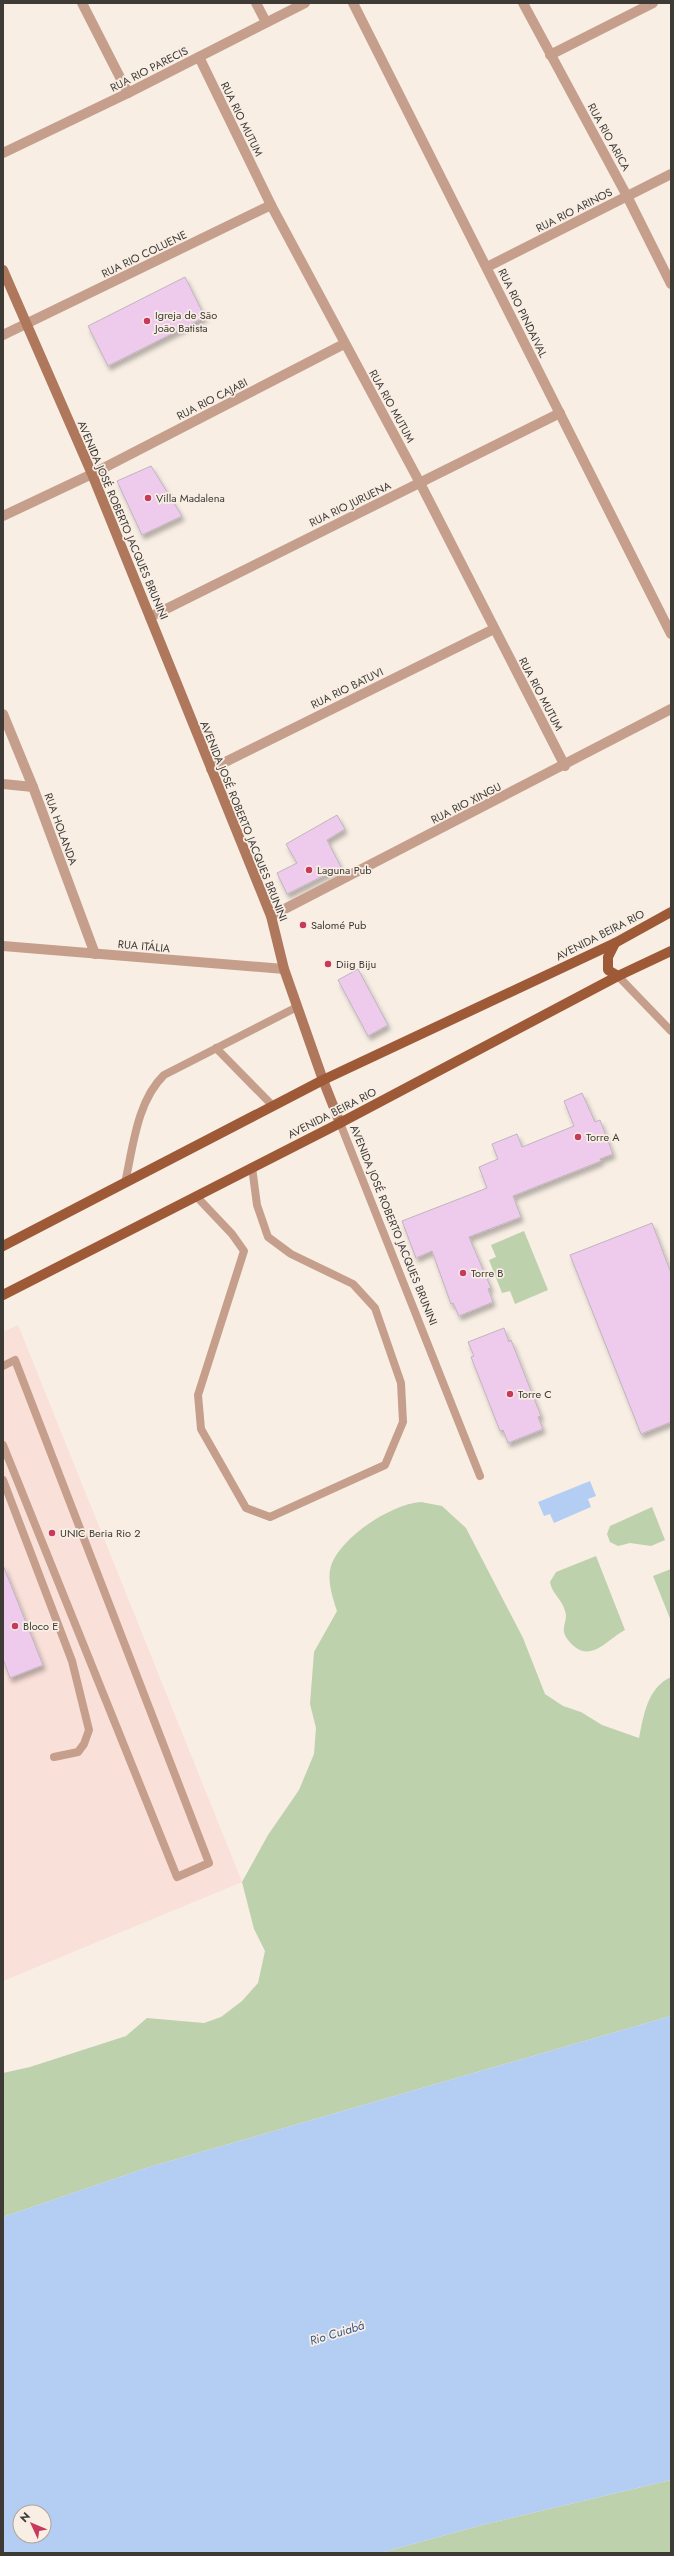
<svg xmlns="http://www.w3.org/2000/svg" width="674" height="2556" font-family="Jost,sans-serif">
<defs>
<filter id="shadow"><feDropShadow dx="2.5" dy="4.5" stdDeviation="2" flood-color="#0004"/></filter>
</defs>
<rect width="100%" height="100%" fill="#f8eee4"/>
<!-- education -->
<path fill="#f9e0d8" d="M18,1325L242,1882L3,1981V1332Z"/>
<!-- green -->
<g fill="#bed1ad">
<path d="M524,1231L548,1290L515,1304L510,1291L502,1293L489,1260L496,1257L491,1245Z"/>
<path d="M421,1502L442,1506L466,1528L523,1638L545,1694L563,1706L581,1712L602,1725L639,1738C644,1715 647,1688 671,1677V2016L146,2168L3,2217V2073L30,2067L126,2036L147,2018L204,2023L221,2017L242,2001L258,1983L265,1951L254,1929L242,1882L268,1835L299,1790L314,1754L316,1728L310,1704L314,1652L337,1611C332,1596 326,1578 332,1563C344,1535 392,1504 421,1502Z"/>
<path d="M652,1507L665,1540L651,1546L630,1543L618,1546L610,1542L607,1534L610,1526Z"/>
<path d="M596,1556L625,1630C609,1638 593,1661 575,1647C570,1643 565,1637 564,1632C563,1624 568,1618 565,1611C562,1599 552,1594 550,1582L556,1572Z"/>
<path d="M671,1569V1621L653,1576Z"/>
<path d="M671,2480V2553H380L482,2525Z"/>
</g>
<!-- water -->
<g fill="#b4cdf3" fill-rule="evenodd">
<path d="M590,1481L596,1496L588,1499L591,1507L554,1523L550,1514L544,1516L538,1502Z"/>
<path d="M671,2016V2480L482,2525L380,2553H3V2217L146,2168ZM20,2512H44V2536H20Z"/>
</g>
<!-- building -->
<g fill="#eecaec" stroke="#bfb5be" filter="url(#shadow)">
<path d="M185,277L205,317L108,366L88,326Z"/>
<path d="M151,466L182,516L142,535L117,481Z"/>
<path d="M337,815L345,829L327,840L341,867L287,894L277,873L297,863L286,844Z"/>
<path d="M358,969L388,1025L368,1036L338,980Z"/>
<path d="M582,1093L595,1122L600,1120L613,1154L600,1159L601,1161L513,1196L521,1217L469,1237L491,1288L488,1289L493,1302L459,1316L453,1303L451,1304L432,1251L416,1258L402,1221L487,1188L479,1167L498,1159L492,1144L517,1134L522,1147L574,1126L564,1101Z"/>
<path d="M652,1223L671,1273V1422L641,1434L570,1255Z"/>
<path d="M504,1328L509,1342L511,1340L541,1416L538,1417L543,1429L508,1443L503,1430L500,1431L471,1357L474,1356L468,1342Z"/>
<path d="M3,1565L43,1665L10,1678L3,1659Z"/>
</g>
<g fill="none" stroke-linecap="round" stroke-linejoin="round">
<!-- service -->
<g stroke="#c69f8c" stroke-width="8">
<path d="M618,976L671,1031"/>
<path d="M216,1048L273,1106"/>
<path d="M340,1123L480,1476"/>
<path d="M125,1183C133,1147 137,1101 164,1075L297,1007"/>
<path d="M196,1196L232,1234L244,1251L198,1395L201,1429L246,1508L270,1517L385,1465L403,1422L401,1383L375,1308L353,1284L291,1254L268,1237L257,1205L252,1167"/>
<path d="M3,1366L15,1360L209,1863L177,1877L3,1445"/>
<path d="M3,1480L72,1661L89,1730L84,1744L78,1752L54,1757"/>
</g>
<!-- minor -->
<g stroke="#c69f8c" stroke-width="10">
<path d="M82,3L128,93"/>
<path d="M256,3L266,22"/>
<path d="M353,3L671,634"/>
<path d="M523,3L627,196L671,284"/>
<path d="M550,55L653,3"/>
<path d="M199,57L271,205L420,483L565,766"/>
<path d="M3,153L128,93L305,3"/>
<path d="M487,267L671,174"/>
<path d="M3,335L271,205"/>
<path d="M3,516L92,474L344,344"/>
<path d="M150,617L560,413"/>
<path d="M3,714L33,787L95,954"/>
<path d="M211,769L494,629"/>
<path d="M3,784L33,787"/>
<path d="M271,916L671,709"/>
<path d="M3,946L284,969"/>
</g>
<!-- secondary -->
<path stroke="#af775b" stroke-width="10" d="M3,270L92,474L271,916L284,969L323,1080L340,1123"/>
<!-- primary -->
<g stroke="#9e5a37" stroke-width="10">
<path d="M615,943L608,957V970L618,976"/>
<path d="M3,1246L323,1080L615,943L671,912"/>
<path d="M3,1295L340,1123L618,976L671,951"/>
</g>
</g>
<!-- markers -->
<g fill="#c8395e" stroke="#f8eee4" stroke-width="1.5">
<circle cx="147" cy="321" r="4"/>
<circle cx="148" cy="498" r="4"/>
<circle cx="309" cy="870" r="4"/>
<circle cx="303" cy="925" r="4"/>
<circle cx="328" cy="964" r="4"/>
<circle cx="578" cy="1137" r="4"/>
<circle cx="463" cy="1273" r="4"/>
<circle cx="510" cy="1394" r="4"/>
<circle cx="52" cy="1533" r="4"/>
<circle cx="15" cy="1626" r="4"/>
</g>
<g text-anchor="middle" stroke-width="3.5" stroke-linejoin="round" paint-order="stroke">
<!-- street labels -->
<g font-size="11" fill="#3e3a36" stroke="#f8eee4">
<text transform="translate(149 69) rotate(-27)" y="4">RUA RIO PARECIS</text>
<text transform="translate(242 119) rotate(64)" y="4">RUA RIO MUTUM</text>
<text transform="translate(609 137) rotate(61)" y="4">RUA RIO ARICA</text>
<text transform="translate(574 210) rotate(-27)" y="4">RUA RIO ARINOS</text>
<text transform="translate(144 254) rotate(-26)" y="4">RUA RIO COLUENE</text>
<text transform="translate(523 313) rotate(64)" y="4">RUA RIO PINDAIVAL</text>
<text transform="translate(212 399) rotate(-27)" y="4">RUA RIO CAJABI</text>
<text transform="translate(392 406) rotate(61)" y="4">RUA RIO MUTUM</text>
<text transform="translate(350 504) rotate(-26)" y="4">RUA RIO JURUENA</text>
<text transform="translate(123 520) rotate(67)" y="4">AVENIDA JOSÉ ROBERTO JACQUES BRUNINI</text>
<text transform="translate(347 688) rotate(-26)" y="4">RUA RIO BATUVI</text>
<text transform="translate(541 694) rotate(62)" y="4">RUA RIO MUTUM</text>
<text transform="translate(466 803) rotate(-27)" y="4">RUA RIO XINGU</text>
<text transform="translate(244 821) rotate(68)" y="4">AVENIDA JOSÉ ROBERTO JACQUES BRUNINI</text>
<text transform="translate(61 829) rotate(70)" y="4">RUA HOLANDA</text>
<text transform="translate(600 935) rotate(-27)" y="4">AVENIDA BEIRA RIO</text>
<text transform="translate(144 946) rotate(5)" y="4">RUA ITÁLIA</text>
<text transform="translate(332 1113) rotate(-27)" y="4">AVENIDA BEIRA RIO</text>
<text transform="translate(394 1225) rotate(68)" y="4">AVENIDA JOSÉ ROBERTO JACQUES BRUNINI</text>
</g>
<!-- poi labels -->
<g font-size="11" fill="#3e3a36" stroke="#f8eee4" text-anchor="start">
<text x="155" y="319">Igreja de São<tspan x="155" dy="13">João Batista</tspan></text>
<text x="156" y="502">Villa Madalena</text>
<text x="317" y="874">Laguna Pub</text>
<text x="311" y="929">Salomé Pub</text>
<text x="336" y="968">Diig Biju</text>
<text x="586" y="1141">Torre A</text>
<text x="471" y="1277">Torre B</text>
<text x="518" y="1398">Torre C</text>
<text x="60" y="1537">UNIC Beria Rio 2</text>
<text x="23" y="1630">Bloco E</text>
</g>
<!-- water labels -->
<g font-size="12" font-style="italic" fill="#37588a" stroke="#f8eee4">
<text transform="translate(337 2333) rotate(-17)" y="4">Rio Cuiabá</text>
</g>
</g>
<!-- border -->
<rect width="674" height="2556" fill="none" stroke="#3e3a36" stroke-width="8"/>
<!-- north arrow -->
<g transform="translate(32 2524) rotate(314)"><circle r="19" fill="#f8eee4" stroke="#aea69e"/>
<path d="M0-3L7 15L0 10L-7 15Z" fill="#c8395e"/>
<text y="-6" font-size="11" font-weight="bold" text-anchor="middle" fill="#3e3a36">N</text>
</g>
</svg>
